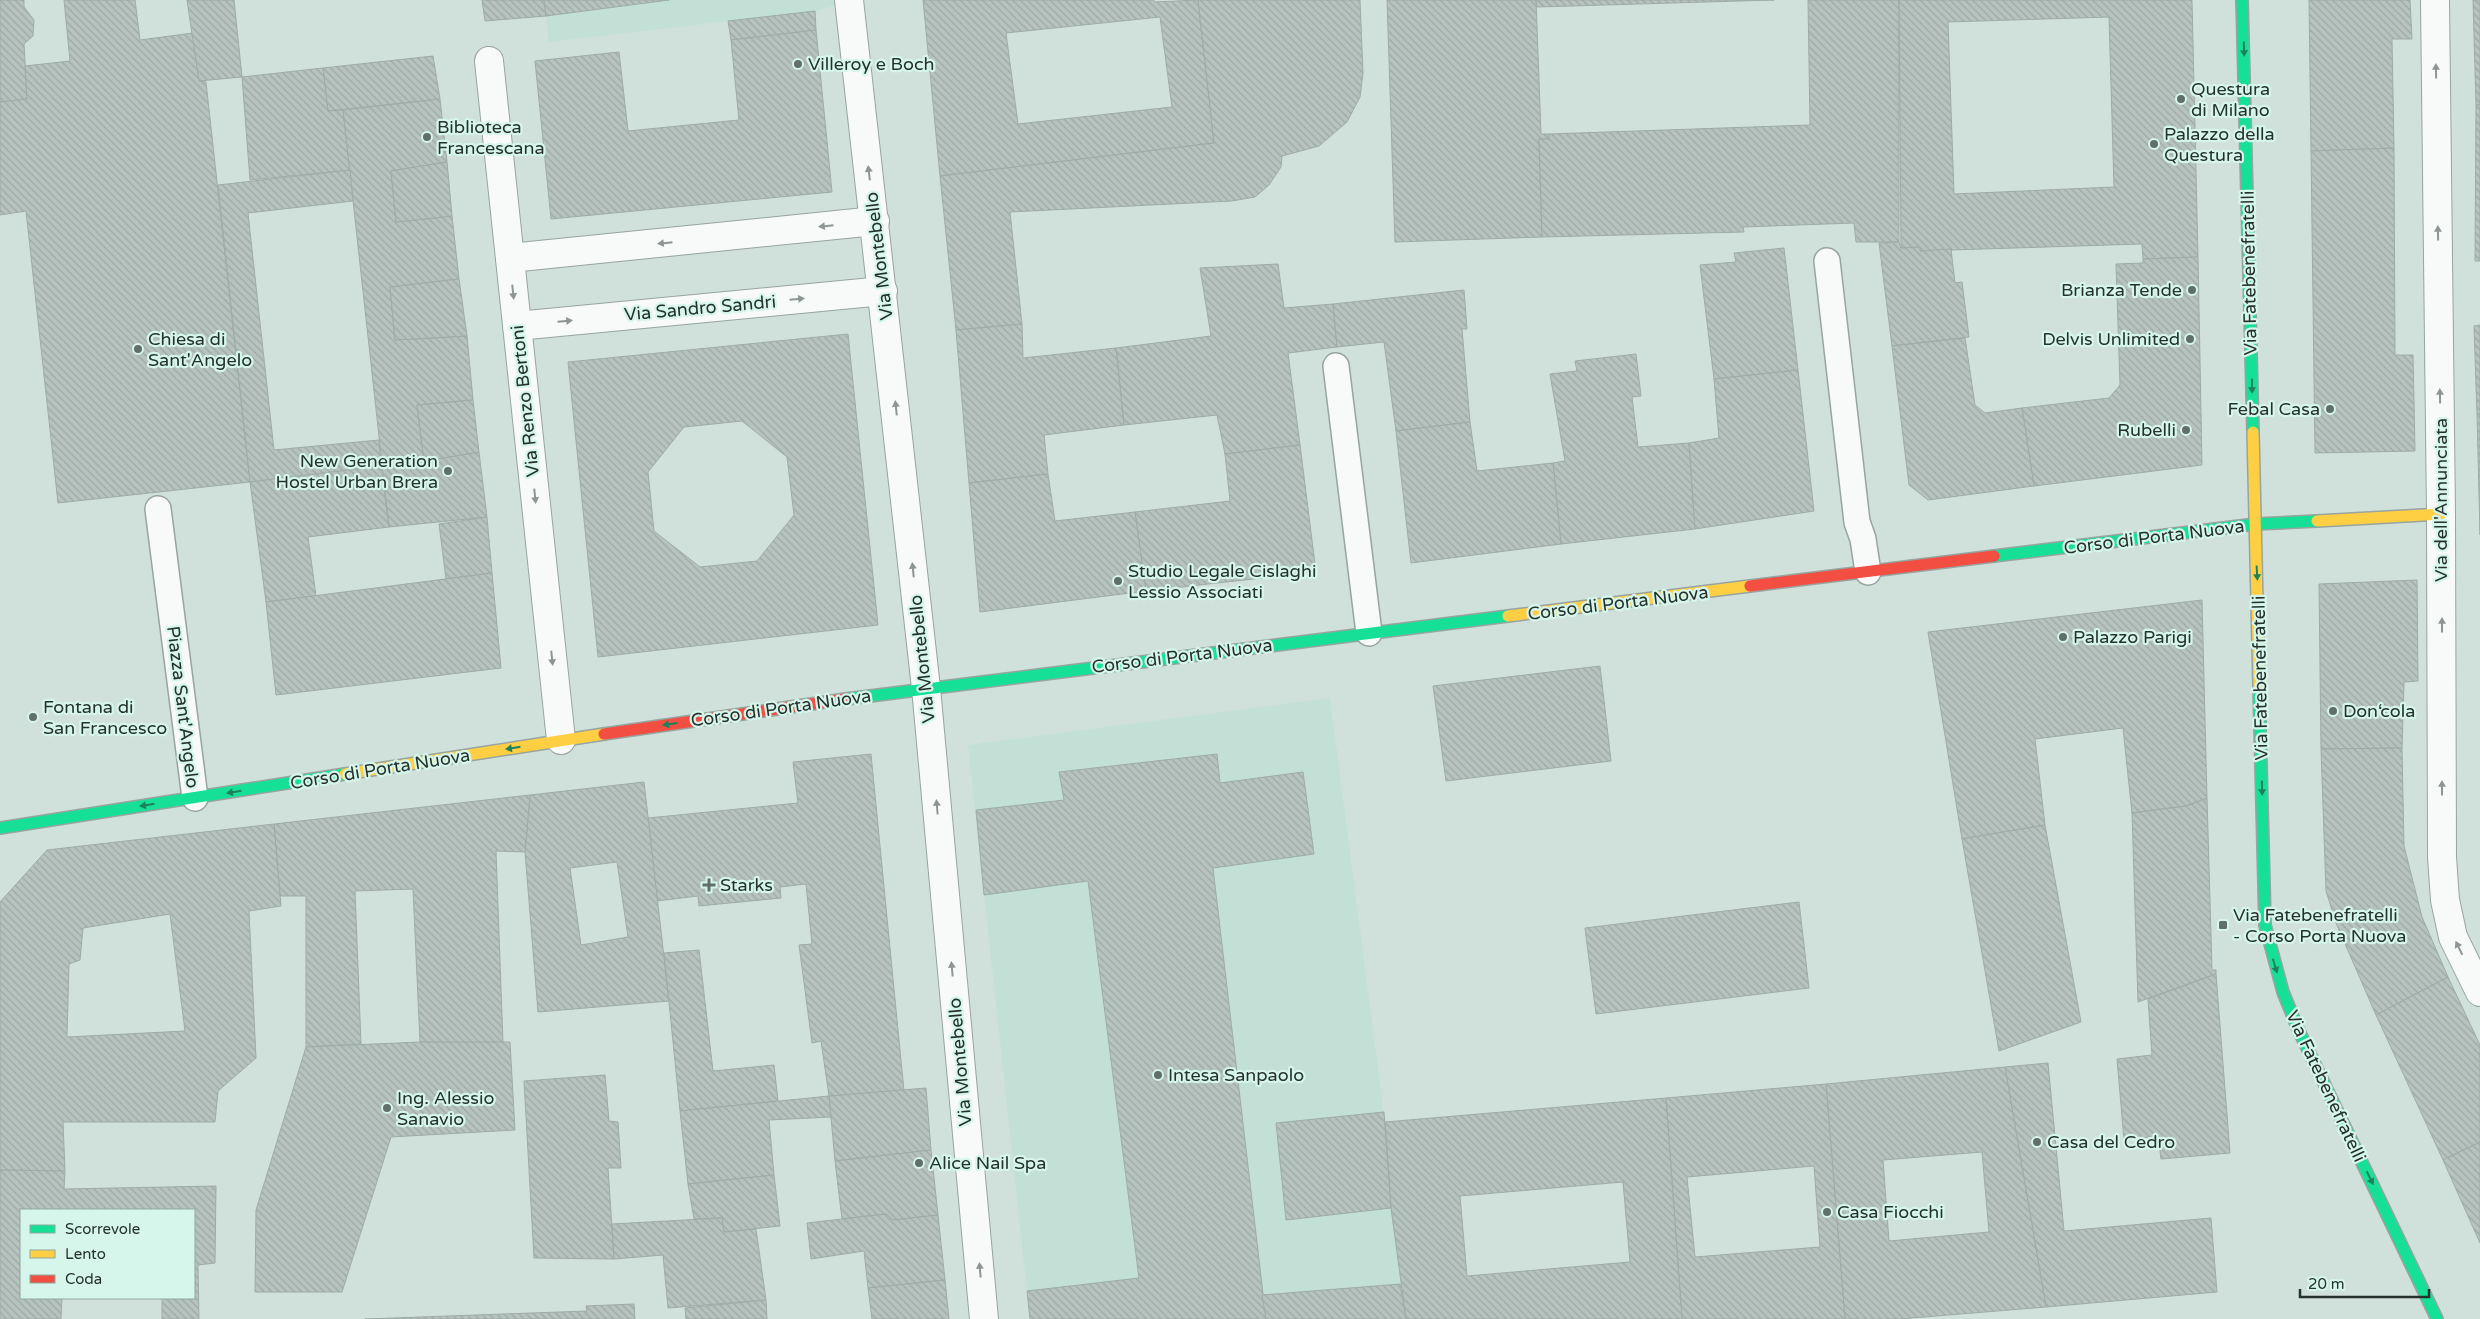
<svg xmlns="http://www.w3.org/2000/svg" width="2480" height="1319" font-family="'Varela Round',sans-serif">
<defs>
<pattern id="building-back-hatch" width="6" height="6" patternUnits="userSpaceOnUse" patternTransform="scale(1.25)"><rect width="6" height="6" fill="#b6c3bf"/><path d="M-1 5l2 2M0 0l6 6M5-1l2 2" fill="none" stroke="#9ca8a4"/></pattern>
</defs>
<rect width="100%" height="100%" fill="#d0e1db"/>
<!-- built -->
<g fill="#c2e0d6">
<path d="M544,0H844L845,3L815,11L549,42Z"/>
<path d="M1330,698L1385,1122L1391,1208L1406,1319H1030L968,745Z"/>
</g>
<!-- building -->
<g fill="url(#building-back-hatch)" stroke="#9eaca7" fill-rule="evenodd">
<path d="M0,0H24V7L34,20L33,36L24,44L27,99L0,102Z"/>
<path d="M64,0H135L140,40L193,33L199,81L206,82L250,482L58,503L26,211L0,215V102L27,99L25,66L70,61Z"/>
<path d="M187,0H234L242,77L199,81Z"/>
<path d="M482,0H544L546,16L485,21Z"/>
<path d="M544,0H669L546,16Z"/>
<path d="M923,0H1154V2L1198,0L1214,143L940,176ZM1160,17L1172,107L1018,124L1006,33Z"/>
<path d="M1198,0H1360L1363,73L1360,97L1347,122L1319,146L1282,156L1281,167L1269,185L1255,197L1232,201L1010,212L1022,324L956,330L940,176L1214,143Z"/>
<path d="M1387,0H1536L1541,134H1549V139H1539L1542,237L1395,242Z"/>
<path d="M1536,0H1774L1537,7Z"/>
<path d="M1808,0H1899V242H1856L1854,223L1743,227L1744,232L1542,237L1539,139H1549V134L1810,125Z"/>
<path d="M1899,0H2192L2198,257L2143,259L2142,244L1920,251V247L1901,248ZM2109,17L2114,187L1954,194L1948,22Z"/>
<path d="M2309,0H2410L2412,39H2392L2394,148L2311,151Z"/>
<path d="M2473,0H2480V105H2476Z"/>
<path d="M815,11L816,30L731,40L728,21Z"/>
<path d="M816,30L832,192L551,219L535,61L619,52L628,131L739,120L731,40Z"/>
<path d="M433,56L440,99L328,111L323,68Z"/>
<path d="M323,68L328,111L343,110L350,170L250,180L242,77Z"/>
<path d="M440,99L447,162L391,171L396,222L452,216L459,279L390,287L395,340L467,336L473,400L417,405L424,461L479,452L487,517L389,527L343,110Z"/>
<path d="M2476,105H2480V261H2475Z"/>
<path d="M2394,148L2395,355H2413L2415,451L2315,453L2311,151Z"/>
<path d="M447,162L452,216L396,222L391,171Z"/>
<path d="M350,170L353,201L248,213L274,450L379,440L381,466L250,482L218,185Z"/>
<path d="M1899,242L1901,248L1920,247V251L1951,249L1955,283L1962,282L1969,337L1892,346L1879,243Z"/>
<path d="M1784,248L1798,370L1714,379L1700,265L1736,262L1734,253Z"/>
<path d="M2198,257L2202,465L2034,486L2022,408L2109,398L2120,385L2116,264L2143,263V259Z"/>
<path d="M1278,264L1284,308L1333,304L1337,347L1288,353L1300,445L1225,454L1217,415L1124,425L1116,348L1211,336L1200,268Z"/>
<path d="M459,279L467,336L395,340L390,287Z"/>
<path d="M1464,290L1467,329H1462L1470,422L1396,431L1384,342L1337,347L1333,304Z"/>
<path d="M1022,324L1023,358L1116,348L1124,425L1044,435L1048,474L969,483L956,330Z"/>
<path d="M2480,325V414H2477L2474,326Z"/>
<path d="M848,334L878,625L598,657L568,362ZM742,421L787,457L794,515L757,561L700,567L654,531L648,472L684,427Z"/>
<path d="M1965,338L1975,405L1985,413L2022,408L2034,486L1928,500L1909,485L1892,346Z"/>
<path d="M1636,354L1641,396L1632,397L1638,447L1689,443L1695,529L1561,544L1553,463L1565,461L1550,374L1577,371L1575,361Z"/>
<path d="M1798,370L1814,511L1695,529L1689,443L1719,438L1714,379Z"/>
<path d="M473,400L479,452L424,461L417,405Z"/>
<path d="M2477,414H2480V535Z"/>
<path d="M1470,422L1477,471L1553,463L1561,544L1411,563L1396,431Z"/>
<path d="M1300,445L1316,572L1146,591L1135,512L1230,501L1225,454Z"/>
<path d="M381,466L389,527L308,537L316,596L266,602L250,482Z"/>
<path d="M1048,474L1055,521L1135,512L1146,591L980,612L969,483Z"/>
<path d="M487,517L492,573L446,579L439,524Z"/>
<path d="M492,573L501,668L276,695L266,602Z"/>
<path d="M2417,580L2418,681L2404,682L2402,748L2321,749L2319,584Z"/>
<path d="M2202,600L2207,798L2186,806L2132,813L2123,728L2035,739L2045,825L1962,839L1928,632Z"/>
<path d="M1600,666L1611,761L1446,781L1433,686Z"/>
<path d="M2402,748L2404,846L2422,917L2448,977L2376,1015L2336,923L2326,891L2321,749Z"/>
<path d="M871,754L904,1091L829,1096L821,1041L812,1043L799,945L812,944L806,884L780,887L781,898L699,906L698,896L657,901L648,818L798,803L793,762Z"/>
<path d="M1217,754L1220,783L1303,772L1314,854L1213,868L1266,1319H1030L1027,1291L1139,1278L1088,881L984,895L976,810L1064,800L1059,772Z"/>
<path d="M644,782L669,1001L538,1012L525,852L530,795ZM617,862L628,937L581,945L570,868Z"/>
<path d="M530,795L525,852L496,851L503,1043L420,1042L413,889L355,891L361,1044L306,1047V896H280L274,824Z"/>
<path d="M2207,798L2212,970H2216V974L2138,1002L2132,813L2186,806Z"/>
<path d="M274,824L281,906L249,911L256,1058L218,1091L215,1122H63L65,1171L0,1170V902L47,850ZM170,914L185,1031L67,1037L69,964L80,960L83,928Z"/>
<path d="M2045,825L2081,1022L1999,1051L1962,839Z"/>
<path d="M1799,902L1809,988L1596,1014L1585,928Z"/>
<path d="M699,950L713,1071L774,1065L778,1101L680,1111L664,953Z"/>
<path d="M2216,974L2230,1153L2161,1159L2158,1136L2124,1140L2117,1059L2152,1055L2148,999Z"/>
<path d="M2448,977L2480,1045V1142L2443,1160L2376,1015Z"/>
<path d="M420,1042H510L515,1130L391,1137L342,1292H255L256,1210L306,1047Z"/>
<path d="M2048,1063L2064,1231L2211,1218L2217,1292L2046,1307L2005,1067Z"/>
<path d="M2005,1067L2046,1307L1900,1319H1845L1826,1084ZM1982,1152L1989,1232L1889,1241L1883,1160Z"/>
<path d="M605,1075L609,1121L618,1122L621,1168H608L614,1259L534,1258L524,1081Z"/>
<path d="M1826,1084L1845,1319H1682L1666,1098ZM1814,1166L1820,1247L1695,1257L1687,1177Z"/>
<path d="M926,1088L931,1150L835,1161L829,1096Z"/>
<path d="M829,1096L831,1117L769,1120L774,1175L688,1184L680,1111Z"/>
<path d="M1666,1098L1682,1319H1406L1391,1208L1385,1122ZM1623,1182L1630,1262L1467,1276L1460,1196Z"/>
<path d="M1384,1112L1391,1208L1286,1220L1276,1123Z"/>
<path d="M2480,1142V1243L2443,1160Z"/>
<path d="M931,1150L938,1215L893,1220L886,1214L842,1219L835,1161Z"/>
<path d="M0,1170L65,1171L64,1189L216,1186L215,1263L198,1265L199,1319H162V1298H194V1210H21V1298H62L61,1319H0Z"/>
<path d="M774,1175L780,1226L724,1232L722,1218L694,1219L688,1184Z"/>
<path d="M886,1214L893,1220L938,1215L945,1280L868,1288L864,1251L811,1259L807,1223Z"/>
<path d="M722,1218L724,1232L756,1229L766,1300L668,1308L663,1255L614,1259L612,1224Z"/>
<path d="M945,1280L949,1319H872L868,1288Z"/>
<path d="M1400,1284L1406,1319H1266L1262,1295Z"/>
<path d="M766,1300L767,1319H686L685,1308Z"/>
<path d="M634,1304L635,1319H365L587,1311L586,1306Z"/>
</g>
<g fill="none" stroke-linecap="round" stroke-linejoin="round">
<!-- lane casing -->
<g stroke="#97a4a0" stroke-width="28">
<g id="lane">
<path d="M1827,261L1857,522L1863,539L1868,572"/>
<path d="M1336,366L1369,633"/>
<path d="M158,509L195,798"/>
</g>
</g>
<!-- street casing -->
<g stroke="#97a4a0" stroke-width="30">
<g id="street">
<path d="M849,0L926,688L984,1319"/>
<path d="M2435,0L2441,514L2442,857L2445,900L2453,937L2480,992"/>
<path d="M489,61L561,740"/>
<path d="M510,258L875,221"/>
<path d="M517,326L883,291"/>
</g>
</g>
<!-- fast casing -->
<g stroke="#97a4a0" stroke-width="14">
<g id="fast">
<path d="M2242,0L2253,432"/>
<path d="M1994,556L2256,524L2317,521"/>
<path d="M2259,686L2265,925L2283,992L2298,1029L2437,1319"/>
<path d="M846,699L1508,616"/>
<path d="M0,828L345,774"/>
</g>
</g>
<!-- slow casing -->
<g stroke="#97a4a0" stroke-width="14">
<g id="slow">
<path d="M2253,432L2259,686"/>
<path d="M2317,521L2441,514"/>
<path d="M1508,616L1750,586"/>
<path d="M345,774L604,734"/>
</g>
</g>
<!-- jam casing -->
<g stroke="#97a4a0" stroke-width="14">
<g id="jam">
<path d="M1750,586L1994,556"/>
<path d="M604,734L846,699"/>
</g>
</g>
<!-- lane -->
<use href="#lane" stroke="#f8fafa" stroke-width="25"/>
<!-- street -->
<use href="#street" stroke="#f8fafa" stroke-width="28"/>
<!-- fast -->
<use href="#fast" stroke="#16e098" stroke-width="11"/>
<!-- slow -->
<use href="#slow" stroke="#ffcf43" stroke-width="11"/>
<!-- jam -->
<use href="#jam" stroke="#f24e42" stroke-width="11"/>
</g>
<!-- one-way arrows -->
<defs><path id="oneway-solid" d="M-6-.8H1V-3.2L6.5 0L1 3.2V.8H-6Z" transform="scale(1.25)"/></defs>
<g fill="#1e805d">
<use href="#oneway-solid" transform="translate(2244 49) rotate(88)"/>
<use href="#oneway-solid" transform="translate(2252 386) rotate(89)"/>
<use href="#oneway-solid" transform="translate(2257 573) rotate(87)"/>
<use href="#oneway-solid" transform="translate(670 724) rotate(172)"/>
<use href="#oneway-solid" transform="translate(513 748) rotate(171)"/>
<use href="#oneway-solid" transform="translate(2262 788) rotate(89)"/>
<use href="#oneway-solid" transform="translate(234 792) rotate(171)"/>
<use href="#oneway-solid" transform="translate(147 805) rotate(171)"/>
<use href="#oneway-solid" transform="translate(2275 966) rotate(73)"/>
<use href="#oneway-solid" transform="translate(2370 1178) rotate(64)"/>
</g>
<g fill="#8e9694">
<use href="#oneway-solid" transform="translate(2436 71) rotate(-91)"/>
<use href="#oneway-solid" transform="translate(869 173) rotate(-97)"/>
<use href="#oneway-solid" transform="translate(826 226) rotate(174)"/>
<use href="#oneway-solid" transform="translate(2438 233) rotate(-91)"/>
<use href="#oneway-solid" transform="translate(665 243) rotate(174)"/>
<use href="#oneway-solid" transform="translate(513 292) rotate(84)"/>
<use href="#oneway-solid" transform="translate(797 299) rotate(-5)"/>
<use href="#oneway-solid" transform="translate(565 321) rotate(-5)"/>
<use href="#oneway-solid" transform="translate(2440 396) rotate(-91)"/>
<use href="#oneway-solid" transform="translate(896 408) rotate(-96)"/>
<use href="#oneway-solid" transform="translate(535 496) rotate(84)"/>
<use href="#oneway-solid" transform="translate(913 570) rotate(-96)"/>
<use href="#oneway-solid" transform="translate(2442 625) rotate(-90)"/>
<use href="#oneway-solid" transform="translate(552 658) rotate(84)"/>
<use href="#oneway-solid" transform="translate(2442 788) rotate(-90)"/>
<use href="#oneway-solid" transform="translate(937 807) rotate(-95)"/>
<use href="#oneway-solid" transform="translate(2459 948) rotate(-116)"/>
<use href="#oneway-solid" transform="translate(952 969) rotate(-95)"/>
<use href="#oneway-solid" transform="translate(980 1270) rotate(-95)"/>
</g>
<!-- markers -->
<g fill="#616f6a" stroke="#d6f6eb" stroke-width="2">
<circle cx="798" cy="64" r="5"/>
<circle cx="2181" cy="99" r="5"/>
<circle cx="427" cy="137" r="5"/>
<circle cx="2154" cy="144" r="5"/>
<circle cx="2192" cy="290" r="5"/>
<circle cx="2190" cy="339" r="5"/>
<circle cx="138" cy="349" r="5"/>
<circle cx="2330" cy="409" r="5"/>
<circle cx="2186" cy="430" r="5"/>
<circle cx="448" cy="471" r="5"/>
<circle cx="1118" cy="581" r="5"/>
<circle cx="2063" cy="637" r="5"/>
<circle cx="2333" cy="711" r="5"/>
<circle cx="33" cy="717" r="5"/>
<path d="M706.5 877.5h5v5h5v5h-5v5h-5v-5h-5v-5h5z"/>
<rect x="2218" y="920" width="10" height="10" rx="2.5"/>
<circle cx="1158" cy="1075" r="5"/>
<circle cx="387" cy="1108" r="5"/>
<circle cx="2037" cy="1142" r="5"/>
<circle cx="919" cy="1163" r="5"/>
<circle cx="1827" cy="1212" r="5"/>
</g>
<g text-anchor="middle" stroke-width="4.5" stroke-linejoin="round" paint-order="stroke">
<!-- poi labels -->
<g font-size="18" fill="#25312d" stroke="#d6f6eb" text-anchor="start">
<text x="808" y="70">Villeroy e Boch</text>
<text x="2191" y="95">Questura<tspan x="2191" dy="21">di Milano</tspan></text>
<text x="437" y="133">Biblioteca<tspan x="437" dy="21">Francescana</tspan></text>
<text x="2164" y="140">Palazzo della<tspan x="2164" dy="21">Questura</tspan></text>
<text x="2182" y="296" text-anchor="end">Brianza Tende</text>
<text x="148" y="345">Chiesa di<tspan x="148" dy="21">Sant'Angelo</tspan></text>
<text x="2180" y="345" text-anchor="end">Delvis Unlimited</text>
<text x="2320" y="415" text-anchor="end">Febal Casa</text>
<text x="2176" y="436" text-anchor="end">Rubelli</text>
<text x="438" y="467" text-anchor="end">New Generation<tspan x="438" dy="21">Hostel Urban Brera</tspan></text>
<text x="1128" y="577">Studio Legale Cislaghi<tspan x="1128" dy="21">Lessio Associati</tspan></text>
<text x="2073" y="643">Palazzo Parigi</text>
<text x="43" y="713">Fontana di<tspan x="43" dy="21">San Francesco</tspan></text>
<text x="2343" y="717">Don‘cola</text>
<text x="720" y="891">Starks</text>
<text x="2233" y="921">Via Fatebenefratelli<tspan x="2233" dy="21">- Corso Porta Nuova</tspan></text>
<text x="1168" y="1081">Intesa Sanpaolo</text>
<text x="397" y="1104">Ing. Alessio<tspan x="397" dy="21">Sanavio</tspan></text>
<text x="2047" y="1148">Casa del Cedro</text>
<text x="929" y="1169">Alice Nail Spa</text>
<text x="1837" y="1218">Casa Fiocchi</text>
</g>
<!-- street labels -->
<g font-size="18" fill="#25312d" stroke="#d6f6eb">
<text transform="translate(879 256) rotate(-97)" y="6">Via Montebello</text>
<text transform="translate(2249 273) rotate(-91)" y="6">Via Fatebenefratelli</text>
<text transform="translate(700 308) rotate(-5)" y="6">Via Sandro Sandri</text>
<text transform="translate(525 401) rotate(-96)" y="6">Via Renzo Bertoni</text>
<text transform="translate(2441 500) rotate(-90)" y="6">Via dell'Annunciata</text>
<text transform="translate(2154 537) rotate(-7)" y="6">Corso di Porta Nuova</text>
<text transform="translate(1618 603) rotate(-7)" y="6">Corso di Porta Nuova</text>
<text transform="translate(1182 656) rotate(-7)" y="6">Corso di Porta Nuova</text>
<text transform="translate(922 659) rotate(-96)" y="6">Via Montebello</text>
<text transform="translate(2260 678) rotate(-91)" y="6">Via Fatebenefratelli</text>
<text transform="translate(183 707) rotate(83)" y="6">Piazza Sant'Angelo</text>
<text transform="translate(781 708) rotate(-8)" y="6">Corso di Porta Nuova</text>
<text transform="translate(380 769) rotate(-9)" y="6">Corso di Porta Nuova</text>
<text transform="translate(960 1062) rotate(-95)" y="6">Via Montebello</text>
<text transform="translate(2326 1086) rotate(65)" y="6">Via Fatebenefratelli</text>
</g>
</g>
<!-- legend -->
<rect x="20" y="1209" width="175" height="90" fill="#d6f6eb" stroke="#8fa79f"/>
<rect x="30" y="1225" width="25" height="8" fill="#16e098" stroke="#8fa79f"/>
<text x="65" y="1234" font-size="15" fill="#25312d">Scorrevole</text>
<rect x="30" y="1250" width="25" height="8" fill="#ffcf43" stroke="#8fa79f"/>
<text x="65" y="1259" font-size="15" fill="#25312d">Lento</text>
<rect x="30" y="1275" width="25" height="8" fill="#f24e42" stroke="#8fa79f"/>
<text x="65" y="1284" font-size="15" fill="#25312d">Coda</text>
<!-- scale -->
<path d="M2300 1289v8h129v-8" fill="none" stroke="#25312d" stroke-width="2.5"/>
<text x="2308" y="1289" font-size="15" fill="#25312d" stroke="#d6f6eb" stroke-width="4" paint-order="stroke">20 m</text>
</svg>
